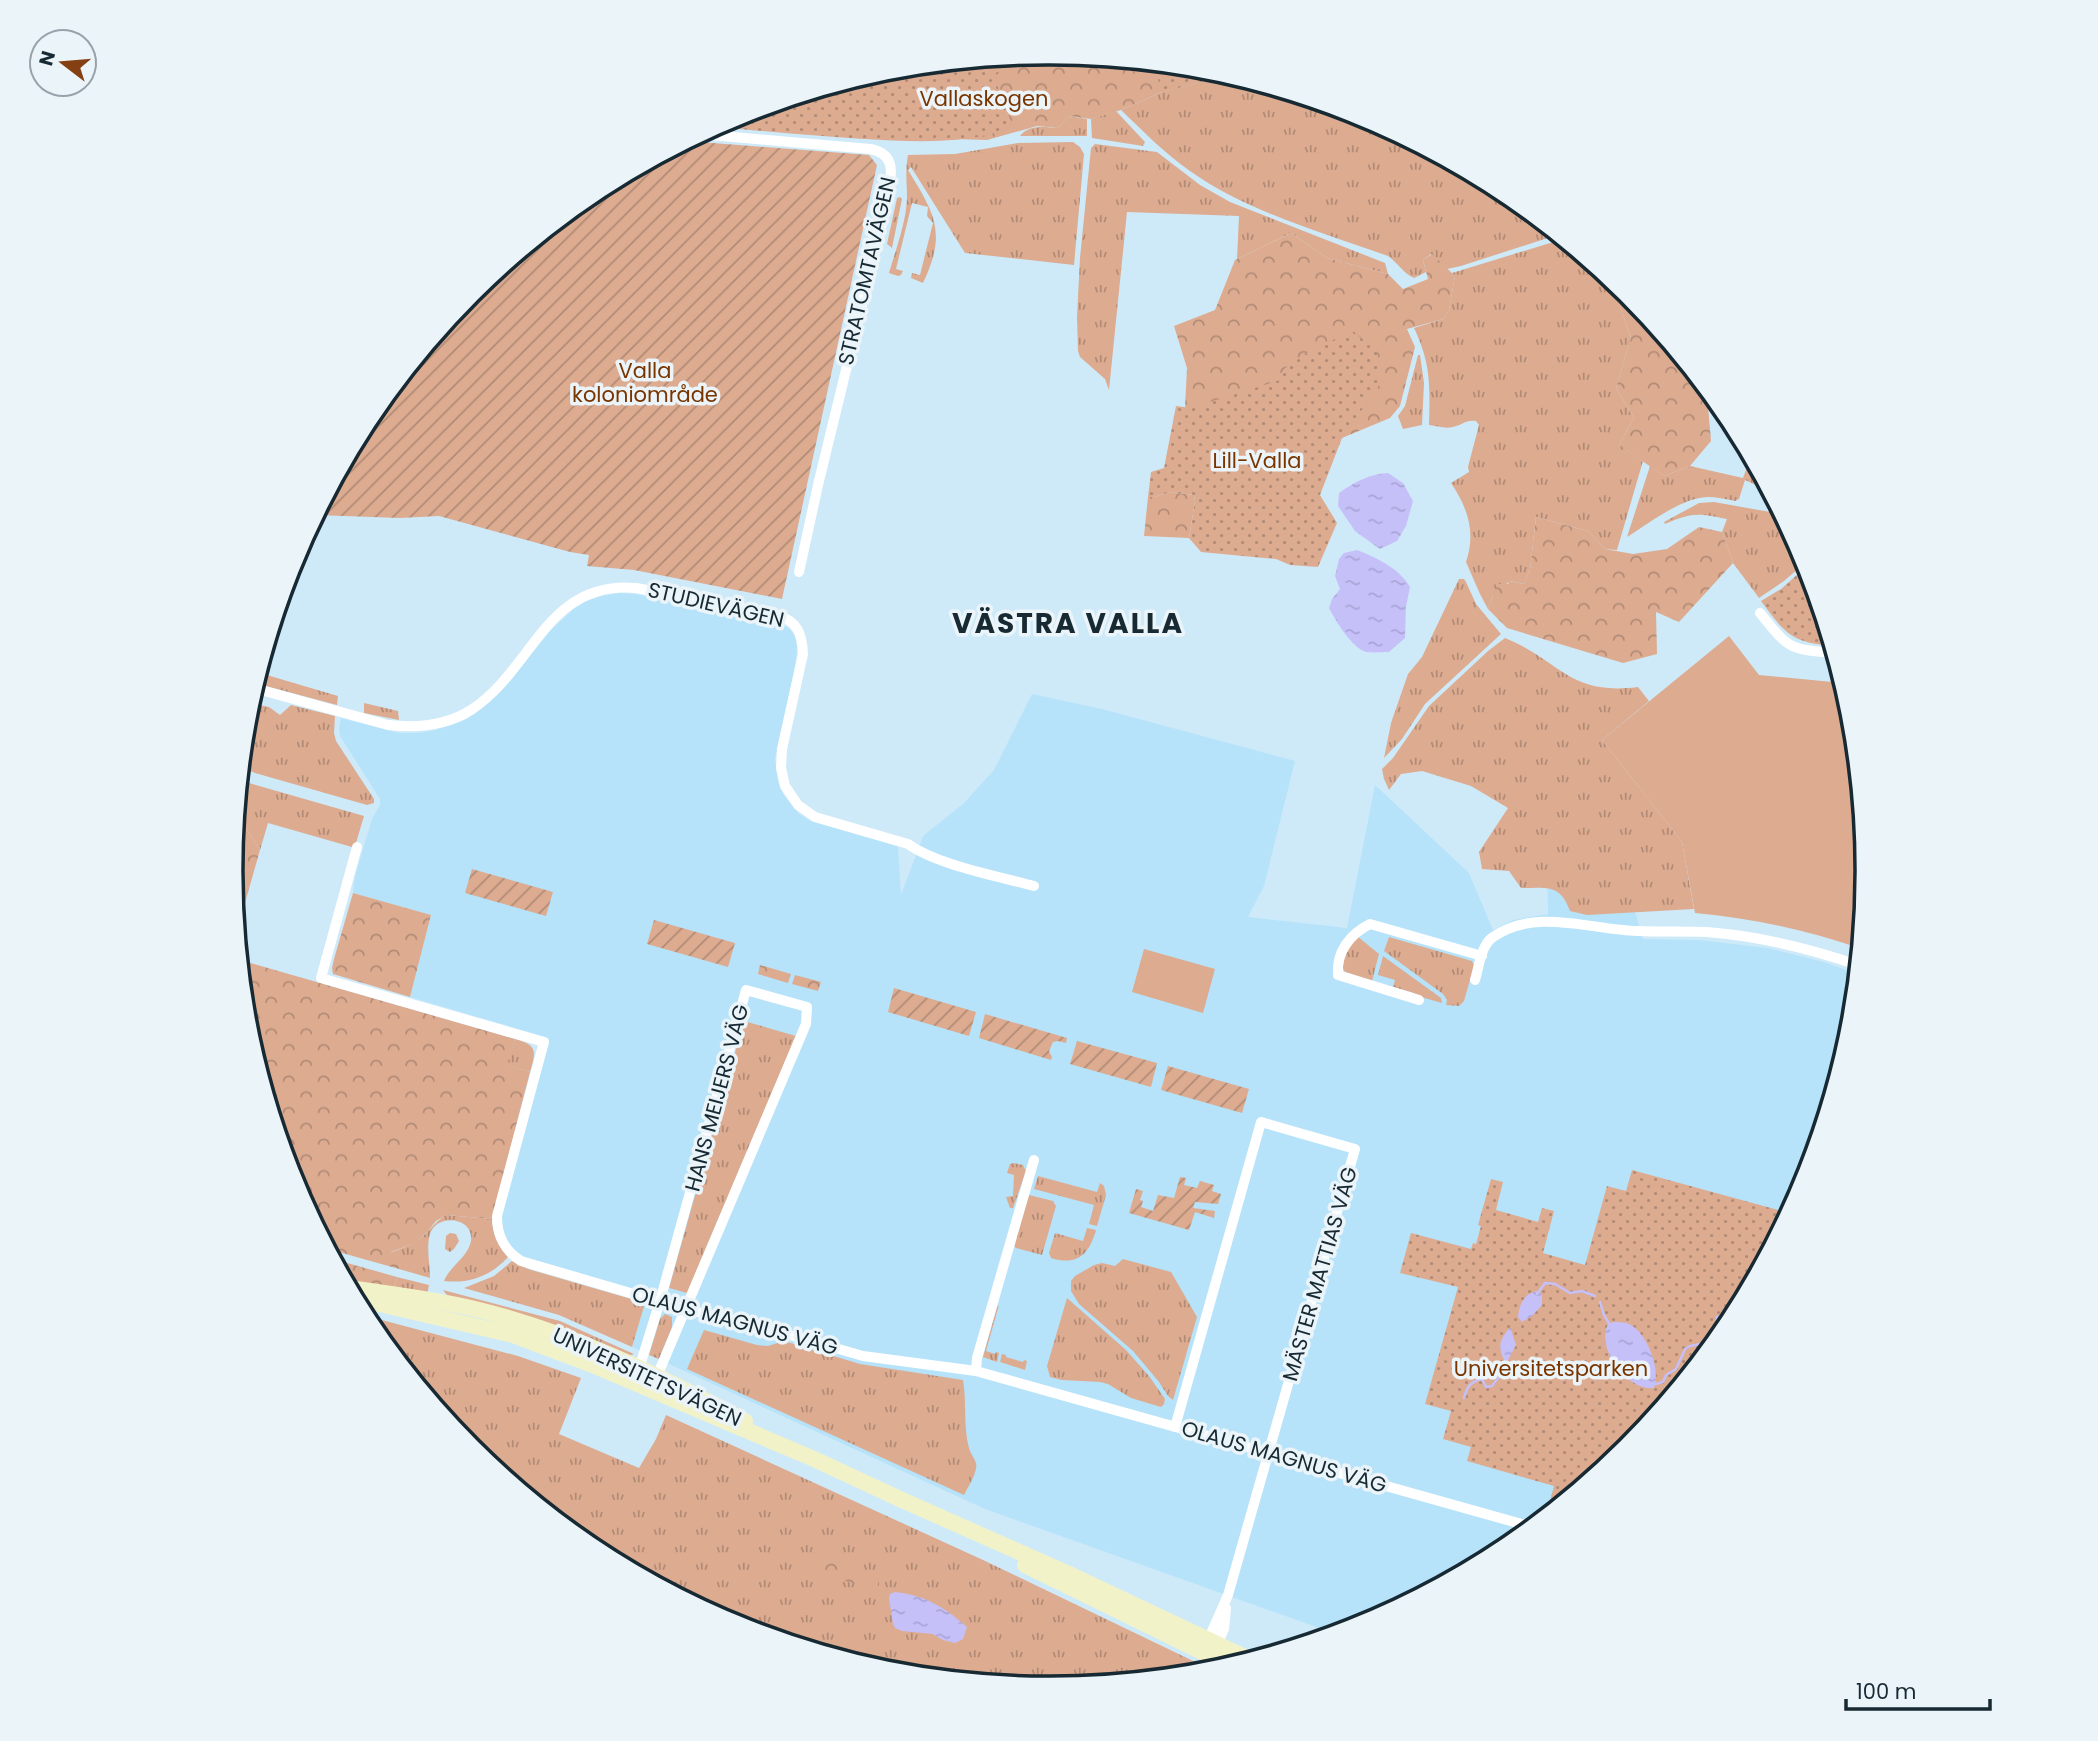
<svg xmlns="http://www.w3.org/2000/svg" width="2098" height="1741" font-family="Poppins,sans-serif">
<defs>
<pattern id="grass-tufts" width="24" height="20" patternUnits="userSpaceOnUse" patternTransform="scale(1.75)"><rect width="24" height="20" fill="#ddab90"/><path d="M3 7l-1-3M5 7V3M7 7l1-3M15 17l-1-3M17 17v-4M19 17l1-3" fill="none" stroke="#b28b76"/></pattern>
<pattern id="forest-crowns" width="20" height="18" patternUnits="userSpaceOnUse" patternTransform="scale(1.75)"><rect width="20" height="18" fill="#ddab90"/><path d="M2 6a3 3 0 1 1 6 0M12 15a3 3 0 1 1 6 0" fill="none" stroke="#b28b76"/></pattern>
<pattern id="park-dots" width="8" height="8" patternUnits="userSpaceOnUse" patternTransform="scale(1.75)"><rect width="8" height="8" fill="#ddab90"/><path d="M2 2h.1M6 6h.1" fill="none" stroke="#b28b76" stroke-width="1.8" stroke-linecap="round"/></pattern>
<pattern id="garden-furrows" width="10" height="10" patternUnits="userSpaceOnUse" patternTransform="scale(1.75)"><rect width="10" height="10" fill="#ddab90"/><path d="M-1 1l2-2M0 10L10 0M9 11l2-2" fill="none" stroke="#b28b76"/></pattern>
<pattern id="water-ripples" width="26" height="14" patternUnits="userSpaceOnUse" patternTransform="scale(1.75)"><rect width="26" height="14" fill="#c6c0f9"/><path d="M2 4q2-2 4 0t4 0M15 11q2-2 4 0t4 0" fill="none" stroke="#a9a5d6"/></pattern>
</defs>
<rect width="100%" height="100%" fill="#ceeaf9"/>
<!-- built -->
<path fill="#b6e3fa" d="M620,593L634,594L766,618L789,628L795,636L797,647L795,667L775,758L778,782L783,794L798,813L810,821L898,846L901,895L923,836L964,803L994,770L1032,694L1102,709L1295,761L1264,886L1248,917L1347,928L1375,785L1469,873L1493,930L1513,920L1548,914L1547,857L1620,859L1643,939L1699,940L1768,948L1824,962L1857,974L1851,1030L1805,1184L1729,1325L1627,1449L1503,1551L1362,1626L1336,1634L985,1509L632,1347L647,1293L523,1258L507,1242L502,1230L501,1215L549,1038L410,997L431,915L353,893L355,876L372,819L380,805V799L340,736L339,728L341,718L399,733H418L436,730L467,719L502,690L552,629L575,608L587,601L602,596Z"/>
<!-- grass -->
<g fill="url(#grass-tufts)">
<path d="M1229,75L1362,115L1504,191L1557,235L1461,266L1447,269L1431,254L1423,260L1426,272L1414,278C1403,273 1398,263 1388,256C1323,233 1246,211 1190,171C1164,153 1143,131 1121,110L1162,92Z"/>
<path d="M1116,111L1145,142L1143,146L1092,138L1091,119Z"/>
<path d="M1069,116L1087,119V136H1020C1029,124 1044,127 1058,128Z"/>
<path d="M1073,142L1080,147L1084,154L1074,265L965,253L911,167L908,170C935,214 947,233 923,283L911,278L912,273L920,275L933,223L927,216L928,207L912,203L896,269L903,271L901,275L898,276L889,273C896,249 906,223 907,198C907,183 905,170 908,155L955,154L1018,143Z"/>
<path d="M1095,144L1157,152L1200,185L1230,202L1385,263L1388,274L1327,258L1291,233L1237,259L1239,216L1127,212L1109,390L1105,379L1080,357L1078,351L1077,317L1080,258L1091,148Z"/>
<path d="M900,197L902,199L892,248L887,244L897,198Z"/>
<path d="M1563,239L1620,286L1616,295L1631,338L1616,388L1634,418L1619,445L1643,461L1617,550L1605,549L1588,531L1536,517L1530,569L1524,584L1510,581L1493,595L1488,609L1480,594L1466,562C1476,533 1468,508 1451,483L1469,472L1468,467L1479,425L1476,421C1464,420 1463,425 1453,427C1445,429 1437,426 1429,425C1430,385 1431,364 1414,328L1443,319L1449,310L1455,276L1452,273Z"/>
<path d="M1418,355H1420L1424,383L1422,425L1403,429L1398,416L1405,406Z"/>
<path d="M1751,456L1769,491L1745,480L1739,499L1735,501C1726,499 1716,497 1707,497C1681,498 1648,524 1627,537L1650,466L1664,476L1690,466L1743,478Z"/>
<path d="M1714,502L1781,514L1806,562L1784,581L1759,598L1733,563L1722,532L1727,519C1698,513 1692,512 1665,524L1664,522L1699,503Z"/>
<path d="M1459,579H1464L1466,582L1476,604L1501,634L1425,704L1402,739L1384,758L1391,723L1408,674L1422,657Z"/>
<path d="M1505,638C1561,661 1568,696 1638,687L1649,701L1602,740L1682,842L1694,909L1587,915L1570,911C1560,883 1546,888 1521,888L1509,871L1482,869L1479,852L1508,808L1471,786L1422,771L1401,774L1389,790L1384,779L1382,769L1393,758L1429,706L1488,651Z"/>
<path d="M260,673L338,696L337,705L262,685L259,681Z"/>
<path d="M249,703L269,707L280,715L291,705L335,716L334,733L336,741L374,799V803L367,805L255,773L241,767Z"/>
<path d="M364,703L398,711L399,720L364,713Z"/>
<path d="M240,779L249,783L364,816L356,843L352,847L268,823L260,850L237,815Z"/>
<path d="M1357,936L1379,954L1372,981L1345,972C1337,959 1350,948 1357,936Z"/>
<path d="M1389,937L1472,961L1474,966L1464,1001L1459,1006L1446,1005L1447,1000L1443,994L1384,951Z"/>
<path d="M1383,956L1441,998L1442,1003L1414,995V993L1393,987L1395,980L1378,975Z"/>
<path d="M744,1021L796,1036L687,1293L669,1288Z"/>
<path d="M515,1039C538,1045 536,1052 530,1072L506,1065Z"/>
<path d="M1014,1163L1023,1165L1026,1171L1013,1208H1010L1006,1197L1013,1196L1014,1175L1007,1173L1010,1164Z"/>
<path d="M1038,1176L1097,1192L1100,1183L1104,1186L1106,1195L1097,1226L1089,1224L1094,1205L1034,1189Z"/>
<path d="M1029,1195L1053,1201L1056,1206L1042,1255L1016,1248L1013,1245Z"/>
<path d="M446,1215L492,1219C492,1233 498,1246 508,1257C491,1276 469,1284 444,1281C450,1266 468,1257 471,1241C474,1217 437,1213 430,1234C426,1247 430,1264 430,1278L399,1269L400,1261L390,1253C399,1249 409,1246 416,1241C428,1234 434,1222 446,1215Z"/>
<path d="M1087,1228L1096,1230C1089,1255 1077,1266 1051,1258L1049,1253L1055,1233L1083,1241Z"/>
<path d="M450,1233L456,1234L459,1241L454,1249L450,1252L445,1249L446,1236Z"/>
<path d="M1123,1259L1171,1272L1197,1317L1173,1400L1168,1396L1159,1382L1133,1351L1079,1304L1071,1291V1281L1075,1276L1094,1265L1102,1263L1115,1266Z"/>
<path d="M512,1261L528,1269L645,1303L632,1347L559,1315L464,1288L494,1276Z"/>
<path d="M397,1277L429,1285L427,1295L394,1288Z"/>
<path d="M443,1290L560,1321L634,1354L629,1356L450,1299Z"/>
<path d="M1067,1298L1126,1350L1149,1376L1165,1399L1164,1404L1161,1407L1131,1398L1108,1384L1100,1382L1062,1380L1050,1377L1047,1366Z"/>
<path d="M999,1305L986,1351L995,1354L996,1352L999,1353L997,1362L983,1357L997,1307Z"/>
<path d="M665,1314L672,1317V1327L659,1359L649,1355L660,1319Z"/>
<path d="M363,1315L518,1356L581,1378L559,1434L639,1468L656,1439L666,1415L983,1560L1214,1671L1049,1688L889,1673L736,1626L594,1550L470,1449L369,1325Z"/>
<path d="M704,1330L757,1345L768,1346L784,1341L860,1364L963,1380C967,1403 963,1426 969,1448C971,1456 978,1461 976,1469C974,1478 968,1487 964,1495L687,1369Z"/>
<path d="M1002,1354L1006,1355V1357L1023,1362L1024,1360L1027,1361L1025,1370L1000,1362Z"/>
</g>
<!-- forest -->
<g fill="url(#forest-crowns)">
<path d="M1049,53L1209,68L1229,75L1162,92L1121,110L1091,119L1069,116L1058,128L1037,126L987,140L921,138L736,115L890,68Z"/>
<path d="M1291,233L1327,258L1388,274L1403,289L1428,279L1423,260L1432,254L1455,276L1449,310L1443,319L1407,329L1415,347L1400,406L1390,418L1342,438L1198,427L1185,407L1187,368L1174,326L1215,310L1235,260Z"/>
<path d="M1620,286L1628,292L1719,404L1708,406L1711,441L1690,466L1664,476L1619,445L1634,418L1616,388L1631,338L1616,295Z"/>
<path d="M1170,492L1194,495L1195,501L1189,538L1144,536L1148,497H1154Z"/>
<path d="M1536,517L1588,531L1605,549L1633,554L1667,549L1699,527L1722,532L1733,563L1679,622L1656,612L1657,654L1623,663L1507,628L1488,609L1497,584H1508L1509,581L1524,584L1530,569Z"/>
<path d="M237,815L260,850L237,931L231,870Z"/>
<path d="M353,893L431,915L410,997L333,974L332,968L334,959Z"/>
<path d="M240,960L515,1039L507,1065L530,1072L492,1219L446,1215L436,1221L428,1231L415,1243L391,1252L401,1261L399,1269L328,1249L293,1183L247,1030Z"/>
<path d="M760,965L791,974L788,983L758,974Z"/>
<path d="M795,975L821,982L818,991L792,984Z"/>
<path d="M333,1259L397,1277L394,1288L345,1281Z"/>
<path d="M819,1556L840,1560L879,1579V1593L843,1580L811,1563Z"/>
</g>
<!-- park -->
<g fill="url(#park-dots)">
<path d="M1020,55L994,77L1013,127C967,145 913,142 864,139C814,136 764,131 714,127L736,115L890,68Z"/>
<path d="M1153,63L1209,68L1229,75L1162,92Z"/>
<path d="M1353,331L1377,352L1382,381L1342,438L1320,495L1337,523L1318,567L1290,565L1276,559L1201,552L1189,538L1195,501L1194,495L1170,492L1154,497H1148L1151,472L1164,468L1176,406L1191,408L1280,380L1284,369L1311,350Z"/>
<path d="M1807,566L1832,646C1790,642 1785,633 1761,601L1781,589Z"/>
<path d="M1632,1170L1789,1213L1729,1325L1627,1449L1546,1516L1554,1486L1467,1461L1471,1447L1443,1439L1451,1411L1425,1404L1458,1287L1400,1273L1411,1233L1471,1249L1473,1243L1476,1244L1481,1226L1478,1225L1491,1179L1503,1182L1496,1210L1538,1222L1542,1208L1554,1211L1543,1253L1585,1265L1607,1186L1626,1191Z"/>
</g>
<!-- garden -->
<g fill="url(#garden-furrows)">
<path d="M687,141L869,155L877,165L782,599L634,570L587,566L589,555L570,552L439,516L400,518L316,515L369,416L471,292L595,190Z"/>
<path d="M472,869L553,892L546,916L465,893Z"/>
<path d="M654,920L735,943L728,967L647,944Z"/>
<path d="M894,988L976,1012L969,1036L888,1012Z"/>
<path d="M985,1014L1067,1038L1066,1043L1058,1041L1053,1042L1049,1051L1052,1057L1051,1060L979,1038Z"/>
<path d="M1077,1041L1157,1063L1151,1087L1070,1064Z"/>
<path d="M1168,1066L1249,1089L1242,1113L1161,1090Z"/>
<path d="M1180,1177L1186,1178L1184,1185L1197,1188L1200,1181L1214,1185L1212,1191L1221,1194L1218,1204L1195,1202L1193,1208L1215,1211L1214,1218L1195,1212L1189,1230L1129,1213L1136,1189L1143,1191L1140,1200L1143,1201L1141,1207L1153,1211L1158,1195L1174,1198Z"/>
</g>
<!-- pitch -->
<g fill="#ddab90">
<path d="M1729,636L1759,675L1843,683L1851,711L1867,871L1859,948C1806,930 1751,918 1695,913L1682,842L1602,740Z"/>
<path d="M1144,949L1215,969L1203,1013L1132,992Z"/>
</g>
<!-- water -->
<g fill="url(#water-ripples)">
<path d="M1388,473L1403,483L1413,501L1406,526L1397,541L1380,549L1355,531L1338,506L1339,493C1354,482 1370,474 1388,473Z"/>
<path d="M1357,550C1377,558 1399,568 1410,587L1406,607L1405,638L1389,652C1382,652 1373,653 1366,652C1351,647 1336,621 1329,608L1332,599L1340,589L1335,576L1339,559L1344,553Z"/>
<path d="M1539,1291L1542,1295V1305L1532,1316L1522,1322L1518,1317C1519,1304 1525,1292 1539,1291Z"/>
<path d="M1614,1322C1620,1322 1626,1322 1631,1325C1648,1335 1661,1370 1654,1388C1626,1391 1594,1345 1609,1323Z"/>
<path d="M1510,1327L1516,1345L1507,1362H1505C1497,1345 1499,1342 1510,1327Z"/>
<path d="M895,1592C925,1595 944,1607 967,1627L963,1639L955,1643L943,1640L933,1634L902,1631L895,1628L893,1624L889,1598L890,1594Z"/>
</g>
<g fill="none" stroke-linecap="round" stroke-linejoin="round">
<!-- stream -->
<g stroke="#c6c0f9" stroke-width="2.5">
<path d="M1537,1294L1545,1283L1555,1284L1570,1293L1582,1291L1595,1296"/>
<path d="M1600,1302L1604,1315L1610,1325"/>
<path d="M1656,1384L1663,1382L1666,1375L1676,1369L1685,1349L1690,1346L1711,1342L1715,1333L1717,1317H1733"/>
<path d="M1464,1398C1467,1387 1469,1383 1481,1379L1483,1381L1486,1387L1492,1386L1501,1374L1506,1360"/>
</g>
<!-- minor -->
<g stroke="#fff" stroke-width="10">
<path d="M699,134L870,149C898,154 891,176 888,198L818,485L799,572"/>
<path d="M1760,613C1789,649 1788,649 1834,653"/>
<path d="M254,688L388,725C416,728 446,726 471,710C533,670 546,580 636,588L778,615C798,622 802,634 803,654L782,749L781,768L785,786L798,805L815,817L908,844C937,865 998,876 1034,886"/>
<path d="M357,847L321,978L544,1042L497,1216C497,1236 504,1250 521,1261L685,1309L769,1329L863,1356L976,1371L1532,1527"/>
<path d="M1475,980C1479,967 1481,945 1493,937C1537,907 1590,930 1638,931C1661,932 1684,931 1707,932C1760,936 1808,948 1858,965"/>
<path d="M1419,1000L1338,975C1336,952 1350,934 1370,924L1482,956"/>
<path d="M976,1371L977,1358L1034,1160"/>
<path d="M638,1372L660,1301L746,990L807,1007L806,1024L655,1381"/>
<path d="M1175,1427L1261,1122L1355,1149L1228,1595L1206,1645"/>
<path d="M1215,1649L1224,1629L1226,1608"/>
</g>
<!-- secondary -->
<g stroke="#f2f2c8" stroke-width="16">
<path d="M349,1288C391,1294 433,1299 475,1309C570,1332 659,1375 745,1421"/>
<path d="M354,1298L513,1335L590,1364L814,1459L902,1500L1069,1574L1251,1660"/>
<path d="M1025,1565L1231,1666"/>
</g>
</g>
<g text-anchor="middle" stroke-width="7" stroke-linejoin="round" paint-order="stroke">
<!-- park labels -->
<g font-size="21" fill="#793500" stroke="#ebf4f9">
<text x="984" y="106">Vallaskogen</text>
<text x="645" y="378">Valla<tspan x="645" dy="24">koloniområde</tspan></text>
<text x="1257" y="468">Lill-Valla</text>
<text x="1551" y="1376">Universitetsparken</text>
</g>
<!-- street labels -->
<g font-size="21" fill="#172a33" stroke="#ebf4f9">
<text transform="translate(867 271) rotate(-77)" y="7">STRATOMTAVÄGEN</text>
<text transform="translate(716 605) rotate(13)" y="7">STUDIEVÄGEN</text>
<text transform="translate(717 1098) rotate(-75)" y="7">HANS MEIJERS VÄG</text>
<text transform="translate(1320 1274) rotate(-74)" y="7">MÄSTER MATTIAS VÄG</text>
<text transform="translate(735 1321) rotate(15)" y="7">OLAUS MAGNUS VÄG</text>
<text transform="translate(647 1377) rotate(25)" y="7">UNIVERSITETSVÄGEN</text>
<text transform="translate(1284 1457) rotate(16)" y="7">OLAUS MAGNUS VÄG</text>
</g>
<!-- district labels -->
<g font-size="28" font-weight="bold" letter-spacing="2" fill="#172a33" stroke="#ebf4f9">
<text x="1068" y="633">VÄSTRA VALLA</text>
</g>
</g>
<!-- crop -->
<path d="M0 0H2098V1741H0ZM1048 65H1050A805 805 0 0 1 1855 870V871A805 805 0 0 1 1050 1676H1048A805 805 0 0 1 243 871V870A805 805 0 0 1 1048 65Z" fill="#ebf4f9" fill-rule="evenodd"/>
<path fill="none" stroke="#172a33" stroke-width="3.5" d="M1048 65H1050A805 805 0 0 1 1855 870V871A805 805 0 0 1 1050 1676H1048A805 805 0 0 1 243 871V870A805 805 0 0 1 1048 65Z"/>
<!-- north arrow -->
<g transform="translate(63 63) rotate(286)"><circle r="33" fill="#ebf4f9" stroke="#96a3aa" stroke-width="2"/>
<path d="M0-5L12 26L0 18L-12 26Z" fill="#844013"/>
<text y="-10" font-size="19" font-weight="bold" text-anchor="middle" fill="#172a33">N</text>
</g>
<!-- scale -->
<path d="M1846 1699v10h144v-10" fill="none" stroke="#172a33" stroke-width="3.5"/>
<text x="1856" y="1699" font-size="21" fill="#172a33" stroke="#ebf4f9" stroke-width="5" paint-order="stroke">100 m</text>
</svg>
